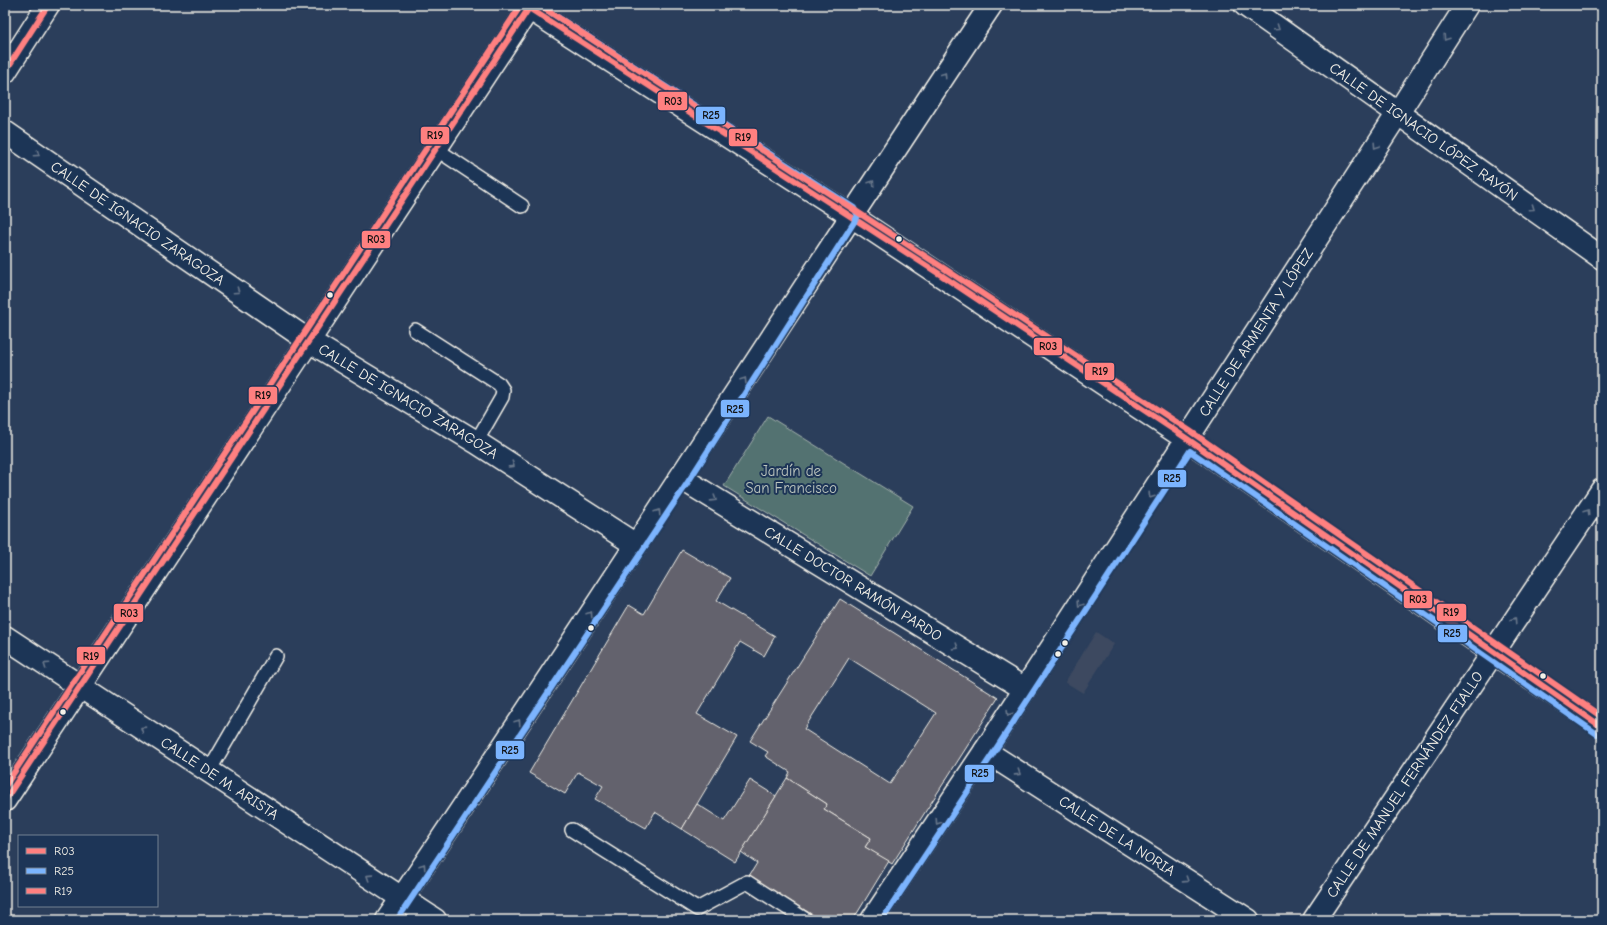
<svg xmlns="http://www.w3.org/2000/svg" width="1607" height="925" font-family="'Comic Neue',sans-serif">
<rect width="100%" height="100%" fill="#2b3e5b"/>
<filter id="ink" filterUnits="userSpaceOnUse"><feTurbulence type="fractalNoise" baseFrequency=".025" numOctaves="2"/><feDisplacementMap in="SourceGraphic" scale="8" xChannelSelector="R" yChannelSelector="G"/><feConvolveMatrix kernelMatrix="1 2 1 2 8 2 1 2 1" color-interpolation-filters="sRGB"/></filter>
<g filter="url(#ink)">
<!-- built -->
<path fill="#3c4960" d="M1096,632L1114,644L1083,693L1065,682Z"/>
<!-- green -->
<path fill="#537271" stroke="#a4b2ac" d="M768,416L913,506L870,576L724,486Z"/>
<!-- building -->
<g fill="#63626d" stroke="#f4f1e8" fill-rule="evenodd">
<path d="M682,550L730,578L716,601L775,636L764,656L740,642L697,714L737,737L682,829L655,812L646,828L595,799L603,786L578,772L565,794L529,773L629,605L644,614Z"/>
<path d="M840,599L998,698L892,864L865,847L871,838L824,809L827,804L787,778L790,772L765,756L768,752L750,741ZM849,658L936,713L890,784L804,729Z"/>
<path d="M787,778L827,804L824,809L871,838L865,847L889,861L853,920H821L749,876L757,863L741,852Z"/>
<path d="M750,780L776,796L735,862L682,829L697,804L724,821Z"/>
</g>
<g fill="none" stroke-linecap="round" stroke-linejoin="round">
<!-- service casing -->
<g stroke="#f4f1e8" stroke-width="16">
<g id="service">
<path d="M436,149L522,206"/>
<path d="M415,330L499,384L503,390L502,397L476,442"/>
<path d="M209,771L276,656"/>
<path d="M572,830L697,909L747,882L806,920"/>
</g>
</g>
<!-- minor casing -->
<g stroke="#f4f1e8" stroke-width="25">
<g id="minor">
<path d="M5,72L48,5"/>
<path d="M1398,113L1467,5"/>
<path id="s1" d="M5,132L309,341L476,442L636,545"/>
<path id="s2" d="M681,478L1025,689"/>
<path id="s3" d="M5,637L435,920"/>
<path id="s4" d="M985,751L1248,920"/>
<path d="M5,800L531,5"/>
<path id="s5" d="M1314,920L1602,490"/>
</g>
</g>
<!-- tertiary casing -->
<g stroke="#f4f1e8" stroke-width="25">
<g id="tertiary">
<path d="M524,5L850,215L1188,440L1492,652L1602,727"/>
<path id="s6" d="M1245,5L1602,258"/>
<path d="M387,920C592,618 788,309 991,5"/>
<path id="s7" d="M872,920L985,751L1398,113"/>
</g>
</g>
<!-- service -->
<use href="#service" stroke="#1d3557" stroke-width="13"/>
<!-- minor -->
<use href="#minor" stroke="#1d3557" stroke-width="22"/>
<!-- tertiary -->
<use href="#tertiary" stroke="#1d3557" stroke-width="22"/>
<!-- bus-1 casing -->
<g stroke="#1d3557" stroke-width="9">
<g id="bus-1">
<path d="M5,72L48,5"/>
<path d="M5,800L529,8L941,275L1186,438L1602,727"/>
</g>
</g>
<!-- bus-2 casing -->
<g stroke="#1d3557" stroke-width="9">
<g id="bus-2">
<path d="M397,920L688,482L858,216L854,208L539,5"/>
<path d="M882,920L992,755L1190,451L1597,734"/>
</g>
</g>
<!-- bus-3 casing -->
<g stroke="#1d3557" stroke-width="9">
<g id="bus-3">
<path d="M539,5L945,269L1190,431L1602,717"/>
<path d="M5,786L521,5"/>
</g>
</g>
<!-- bus-1 -->
<use href="#bus-1" stroke="#ff8080" stroke-width="6"/>
<!-- bus-2 -->
<use href="#bus-2" stroke="#7bb4fe" stroke-width="6"/>
<!-- bus-3 -->
<use href="#bus-3" stroke="#ff8080" stroke-width="6"/>
</g>
<!-- one-way arrows -->
<defs><path id="oneway-chevron" d="M-2-3.5L2.5 0L-2 3.5" fill="none" stroke-width="1.6" stroke-linecap="round" stroke-linejoin="round"/></defs>
<g stroke="#68778a">
<use href="#oneway-chevron" transform="translate(1277 28) rotate(35)"/>
<use href="#oneway-chevron" transform="translate(1446 38) rotate(123)"/>
<use href="#oneway-chevron" transform="translate(944 75) rotate(-56)"/>
<use href="#oneway-chevron" transform="translate(1376 146) rotate(123)"/>
<use href="#oneway-chevron" transform="translate(37 154) rotate(34)"/>
<use href="#oneway-chevron" transform="translate(872 183) rotate(-56)"/>
<use href="#oneway-chevron" transform="translate(1532 208) rotate(35)"/>
<use href="#oneway-chevron" transform="translate(237 291) rotate(34)"/>
<use href="#oneway-chevron" transform="translate(744 380) rotate(-57)"/>
<use href="#oneway-chevron" transform="translate(512 465) rotate(33)"/>
<use href="#oneway-chevron" transform="translate(1151 496) rotate(123)"/>
<use href="#oneway-chevron" transform="translate(714 499) rotate(32)"/>
<use href="#oneway-chevron" transform="translate(658 512) rotate(-56)"/>
<use href="#oneway-chevron" transform="translate(1587 512) rotate(-56)"/>
<use href="#oneway-chevron" transform="translate(1080 604) rotate(123)"/>
<use href="#oneway-chevron" transform="translate(590 614) rotate(-56)"/>
<use href="#oneway-chevron" transform="translate(1514 620) rotate(-56)"/>
<use href="#oneway-chevron" transform="translate(956 647) rotate(32)"/>
<use href="#oneway-chevron" transform="translate(46 665) rotate(-146)"/>
<use href="#oneway-chevron" transform="translate(1009 713) rotate(122)"/>
<use href="#oneway-chevron" transform="translate(518 722) rotate(-56)"/>
<use href="#oneway-chevron" transform="translate(143 729) rotate(-147)"/>
<use href="#oneway-chevron" transform="translate(1018 773) rotate(33)"/>
<use href="#oneway-chevron" transform="translate(938 822) rotate(124)"/>
<use href="#oneway-chevron" transform="translate(423 866) rotate(-56)"/>
<use href="#oneway-chevron" transform="translate(369 877) rotate(-147)"/>
<use href="#oneway-chevron" transform="translate(1186 880) rotate(33)"/>
</g>
</g>
<!-- markers -->
<g fill="#f4f1e8" stroke="#1d3557" stroke-width="1.5">
<circle cx="899" cy="239" r="3.5"/>
<circle cx="330" cy="295" r="3.5"/>
<circle cx="591" cy="628" r="3.5"/>
<circle cx="1065" cy="643" r="3.5"/>
<circle cx="1058" cy="654" r="3.5"/>
<circle cx="1543" cy="676" r="3.5"/>
<circle cx="63" cy="712" r="3.5"/>
</g>
<g text-anchor="middle" stroke-width="4" stroke-linejoin="round" paint-order="stroke">
<!-- street labels -->
<g font-size="15" fill="#f4f1e8" stroke="#1d3557">
<text dy="5" stroke="none"><textPath href="#s6" startOffset="219">CALLE DE IGNACIO LÓPEZ RAYÓN</textPath></text>
<text dy="5" stroke="none"><textPath href="#s1" startOffset="161">CALLE DE IGNACIO ZARAGOZA</textPath></text>
<text dy="5" stroke="none"><textPath href="#s7" startOffset="702">CALLE DE ARMENTA Y LÓPEZ</textPath></text>
<text dy="5" stroke="none"><textPath href="#s1" startOffset="485">CALLE DE IGNACIO ZARAGOZA</textPath></text>
<text dy="5" stroke="none"><textPath href="#s2" startOffset="202">CALLE DOCTOR RAMÓN PARDO</textPath></text>
<text dy="5" stroke="none"><textPath href="#s3" startOffset="257">CALLE DE M. ARISTA</textPath></text>
<text dy="5" stroke="none"><textPath href="#s5" startOffset="163">CALLE DE MANUEL FERNÁNDEZ FIALLO</textPath></text>
<text dy="5" stroke="none"><textPath href="#s4" startOffset="157">CALLE DE LA NORIA</textPath></text>
</g>
<!-- park labels -->
<g font-size="15" fill="#bcc5be" stroke="#1d3557">
<text x="791" y="476">Jardín de<tspan x="791" dy="17">San Francisco</tspan></text>
</g>
</g>
<g stroke="#1d3557" stroke-width="1.5">
<rect x="657" y="91" width="31" height="20" rx="4" fill="#ff8080"/>
<rect x="695" y="106" width="31" height="19" rx="4" fill="#7bb4fe"/>
<rect x="420" y="126" width="30" height="19" rx="4" fill="#ff8080"/>
<rect x="728" y="128" width="30" height="19" rx="4" fill="#ff8080"/>
<rect x="361" y="230" width="30" height="19" rx="4" fill="#ff8080"/>
<rect x="1033" y="337" width="30" height="19" rx="4" fill="#ff8080"/>
<rect x="1084" y="362" width="31" height="19" rx="4" fill="#ff8080"/>
<rect x="248" y="386" width="30" height="19" rx="4" fill="#ff8080"/>
<rect x="720" y="399" width="30" height="19" rx="4" fill="#7bb4fe"/>
<rect x="1157" y="469" width="30" height="19" rx="4" fill="#7bb4fe"/>
<rect x="1403" y="590" width="30" height="19" rx="4" fill="#ff8080"/>
<rect x="1436" y="603" width="31" height="19" rx="4" fill="#ff8080"/>
<rect x="113" y="603" width="31" height="20" rx="4" fill="#ff8080"/>
<rect x="1437" y="624" width="31" height="19" rx="4" fill="#7bb4fe"/>
<rect x="76" y="646" width="30" height="19" rx="4" fill="#ff8080"/>
<rect x="495" y="740" width="30" height="20" rx="4" fill="#7bb4fe"/>
<rect x="964" y="764" width="31" height="19" rx="4" fill="#7bb4fe"/>
</g>
<g font-size="11" text-anchor="middle" font-weight="bold" fill="#111">
<text x="673" y="105">R03</text>
<text x="711" y="119">R25</text>
<text x="435" y="139">R19</text>
<text x="743" y="141">R19</text>
<text x="376" y="243">R03</text>
<text x="1048" y="350">R03</text>
<text x="1100" y="375">R19</text>
<text x="263" y="399">R19</text>
<text x="735" y="413">R25</text>
<text x="1172" y="482">R25</text>
<text x="1418" y="603">R03</text>
<text x="1451" y="616">R19</text>
<text x="129" y="617">R03</text>
<text x="1452" y="637">R25</text>
<text x="91" y="660">R19</text>
<text x="510" y="754">R25</text>
<text x="980" y="777">R25</text>
</g>
<!-- margin -->
<rect width="1607" height="925" fill="none" stroke="#1d3557" stroke-width="20"/>
<rect x="10" y="10" width="1587" height="905" fill="none" stroke="#f4f1e8" stroke-width="1.5" filter="url(#ink)"/>
<!-- legend -->
<rect x="18" y="835" width="140" height="72" fill="#1d3557" stroke="#738091"/>
<rect x="26" y="848" width="20" height="6" fill="#ff8080" stroke="#738091"/>
<text x="54" y="855" font-size="12" fill="#f4f1e8">R03</text>
<rect x="26" y="868" width="20" height="6" fill="#7bb4fe" stroke="#738091"/>
<text x="54" y="875" font-size="12" fill="#f4f1e8">R25</text>
<rect x="26" y="888" width="20" height="6" fill="#ff8080" stroke="#738091"/>
<text x="54" y="895" font-size="12" fill="#f4f1e8">R19</text>
</svg>
